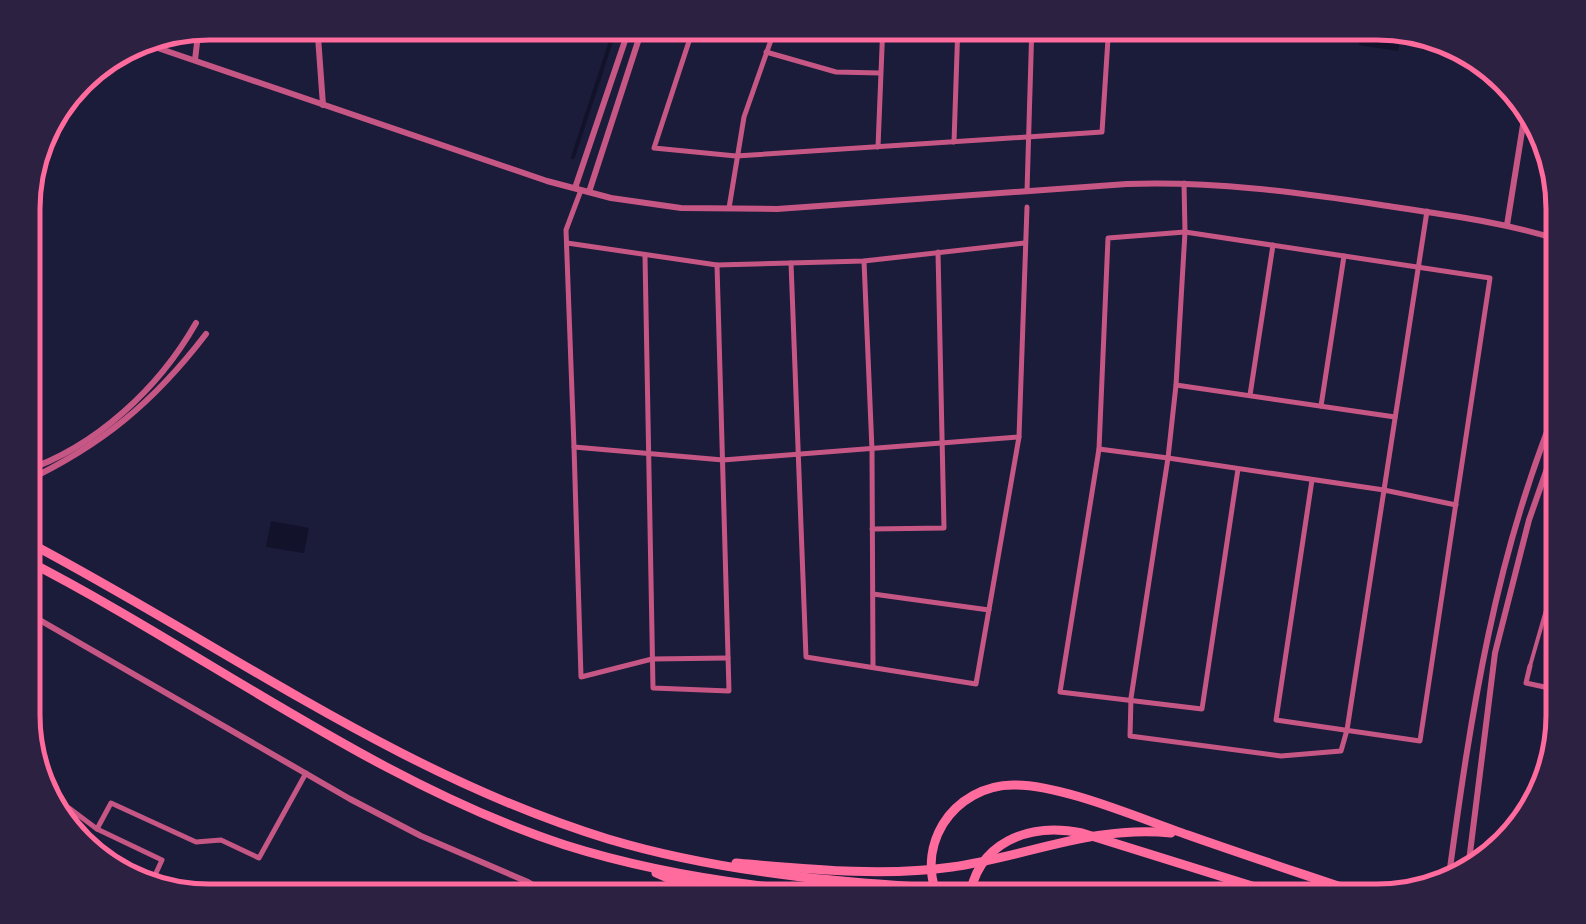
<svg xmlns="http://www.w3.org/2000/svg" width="1586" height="924" font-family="'Public Sans',sans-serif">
<rect width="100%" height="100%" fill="#1b1b3a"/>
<!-- water -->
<g fill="#12122b">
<path d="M1362,28L1401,34L1398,51L1359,45Z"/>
<path d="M271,521L309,528L304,553L266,547Z"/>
</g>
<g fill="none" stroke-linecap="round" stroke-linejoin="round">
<!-- stream -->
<path stroke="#12122b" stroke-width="4" d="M573,157L617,23"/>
<!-- pedestrian -->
<path stroke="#c65784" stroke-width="4" d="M1530,666L1563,551"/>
<!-- minor -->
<g stroke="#c65784" stroke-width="5">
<path d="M695,23L654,148L736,156L1102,132L1109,23"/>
<path d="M766,52L836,72L880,73"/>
<path d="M954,142L958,23"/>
<path d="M878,147L883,23"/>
<path d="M1184,183L1185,232L1176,385L1168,458L1384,490L1427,211"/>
<path d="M581,190L566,230L574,447L723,460L1019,437L1027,207"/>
<path d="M1027,191L1032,23"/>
<path d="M729,208L744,117L777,23"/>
<path d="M567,243L717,265L864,261L1024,243"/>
<path d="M645,256L653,688L729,691L717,265"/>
<path d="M864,261L872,450L873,666"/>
<path d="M791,263L806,657L976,684L1019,437"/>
<path d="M1176,385L1395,417"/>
<path d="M1250,395L1273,245"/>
<path d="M1321,406L1344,256"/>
<path d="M574,447L581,677L652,659L728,658"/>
<path d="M1099,449L1168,458L1131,698L1130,736L1281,756L1341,751L1347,730L1384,490L1456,505"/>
<path d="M1238,469L1202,709L1060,692L1099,449L1108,238L1185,232L1490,278L1420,741L1276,720L1312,480"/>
<path d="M872,529L944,528L938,252"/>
<path d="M873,594L989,610"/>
<path d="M1530,666L1526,683L1563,691"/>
<path d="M48,802L69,808L97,829L162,860L150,886"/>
<path d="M58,823L62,806"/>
<path d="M97,829L111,803L196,842L221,840L259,858L306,773"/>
</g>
<!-- tertiary -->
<g stroke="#c65784" stroke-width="6">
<path d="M250,23L251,26"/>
<path d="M262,23V24"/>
<path d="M317,23L323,105"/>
<path d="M149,45L547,181L611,198L681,208L777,209L1127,184C1213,181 1296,192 1381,205C1442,214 1504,222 1563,241"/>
<path d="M195,60L199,26"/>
<path d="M575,188L631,23"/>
<path d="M589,192L644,23"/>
<path d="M1507,225L1527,100"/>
<path d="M24,471C96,447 159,388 196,323"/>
<path d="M24,482C102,445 154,402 206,334"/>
<path d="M24,611L350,799L421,836L528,882L560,901"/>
<path d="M1467,877L1495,653L1529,520L1563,423"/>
<path d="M1448,883C1471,713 1495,552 1563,392"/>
</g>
<!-- motorway -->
<g stroke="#ff6b9d" stroke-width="9">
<path d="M24,540C217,641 398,775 608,839C775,889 952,886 1124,901"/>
<path d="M24,559C202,650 375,783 565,845C691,885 822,894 953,901"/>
<path d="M736,863C807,869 882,877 952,867C1028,856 1093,825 1171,833"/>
<path d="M656,873L672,880L784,901"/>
<path d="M935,889C928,867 931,844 943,824C958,800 985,785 1013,785C1061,784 1141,819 1188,835C1253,858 1318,879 1382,901"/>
<path d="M969,901C976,842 1029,822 1082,833L1300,901"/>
</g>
</g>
<!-- crop -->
<path d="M0 0H1586V924H0ZM209 40H1377A169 169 0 0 1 1546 209V715A169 169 0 0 1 1377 884H209A169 169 0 0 1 40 715V209A169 169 0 0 1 209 40Z" fill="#2d2142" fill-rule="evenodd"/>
<path fill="none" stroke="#ff6b9d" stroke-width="5" d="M209 40H1377A169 169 0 0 1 1546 209V715A169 169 0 0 1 1377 884H209A169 169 0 0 1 40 715V209A169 169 0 0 1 209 40Z"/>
</svg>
